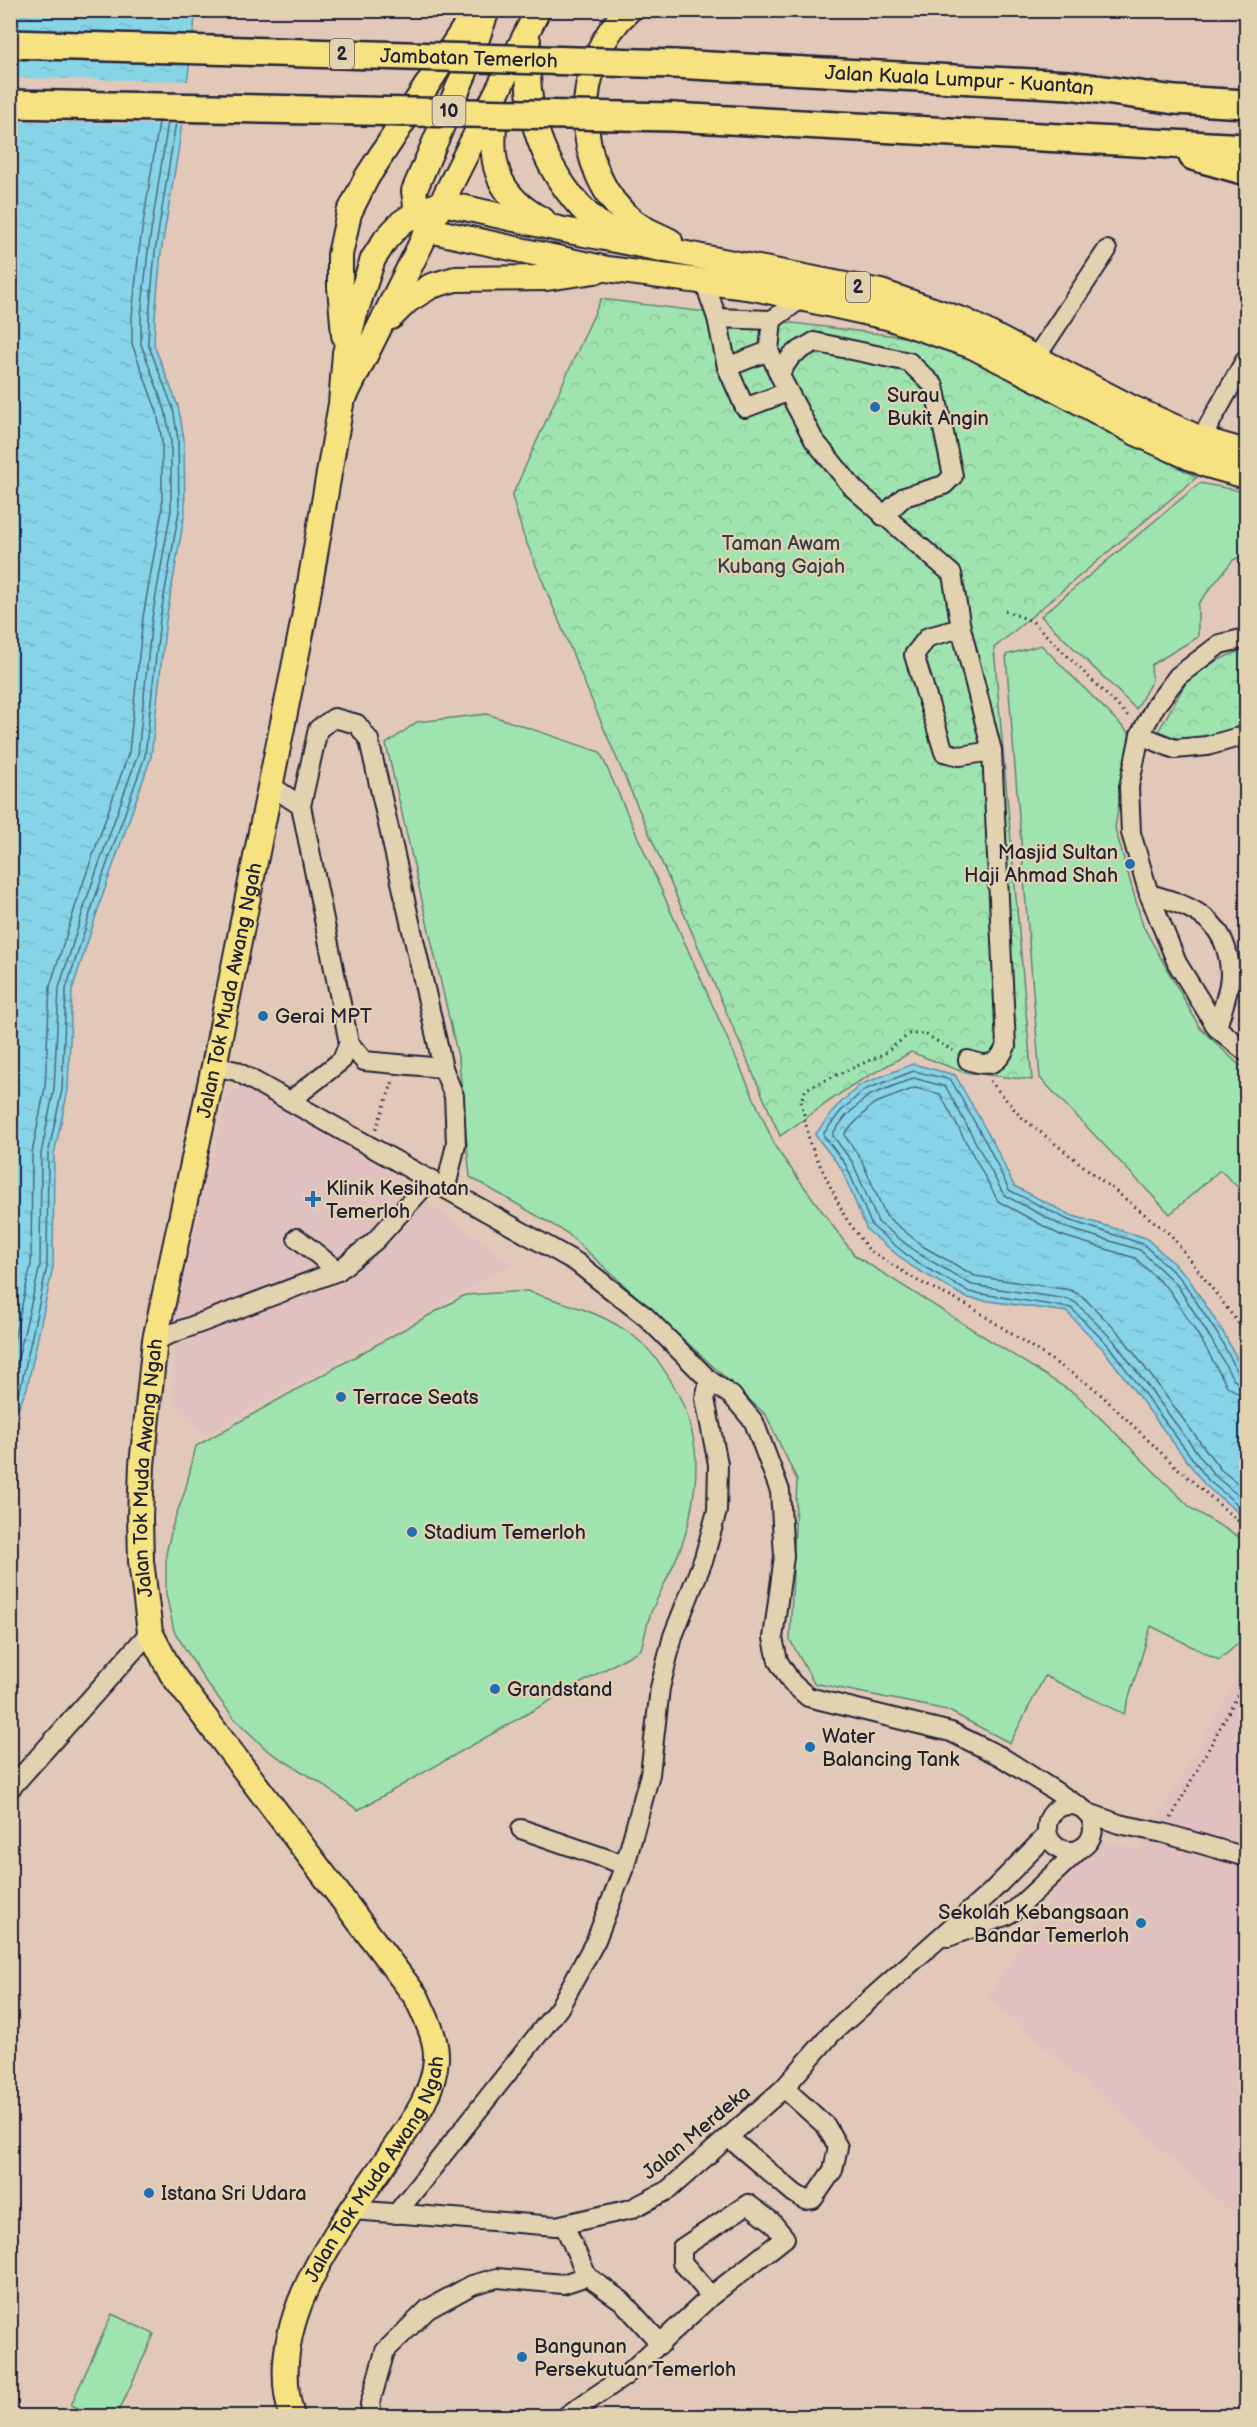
<svg xmlns="http://www.w3.org/2000/svg" width="1257" height="2427" font-family="'Balsamiq Sans',sans-serif">
<defs>
<pattern id="forest-crowns" width="20" height="18" patternUnits="userSpaceOnUse" patternTransform="scale(1.5)"><rect width="20" height="18" fill="#9fe4af"/><path d="M2 6a3 3 0 1 1 6 0M12 15a3 3 0 1 1 6 0" fill="none" stroke="#89c397"/></pattern>
<pattern id="water-ripples" width="26" height="14" patternUnits="userSpaceOnUse" patternTransform="scale(1.5)"><rect width="26" height="14" fill="#88d4e7"/><path d="M2 4q2-2 4 0t4 0M15 11q2-2 4 0t4 0" fill="none" stroke="#75b6c7"/></pattern>
</defs>
<rect width="100%" height="100%" fill="#e2c8b9"/>
<filter id="ink" filterUnits="userSpaceOnUse"><feTurbulence type="fractalNoise" baseFrequency=".0167" numOctaves="2"/><feDisplacementMap in="SourceGraphic" scale="12" xChannelSelector="R" yChannelSelector="G"/><feConvolveMatrix kernelMatrix="1 2 1 2 8 2 1 2 1" color-interpolation-filters="sRGB"/></filter>
<g filter="url(#ink)">
<!-- built -->
<g fill="#e1c1c0">
<path d="M228,1090H249L334,1133L513,1264L202,1436L174,1404L175,1314Z"/>
<path d="M1245,1665L1246,1666V2226L987,1996L1090,1840L1139,1849Z"/>
</g>
<!-- grass -->
<g fill="#9fe4af" stroke="#608375" stroke-width="1.5">
<path d="M1200,483L1246,492V554L1233,560L1198,604V637L1151,665L1152,680L1136,709L1041,616Z"/>
<path d="M1041,645L1130,734L1115,828L1143,926L1200,1028L1238,1064L1246,1069V1195L1220,1170L1170,1214L1040,1078L1006,655Z"/>
<path d="M487,714L600,752L776,1148L854,1255L1077,1395L1192,1509L1246,1541V1637L1219,1660L1151,1626L1124,1714L1045,1676L1010,1743L947,1710L814,1683L790,1640L797,1480L766,1415L567,1233L470,1177L459,1061L386,744L417,722Z"/>
<path d="M527,1291C560,1302 595,1310 625,1330C661,1353 690,1406 695,1449C698,1473 694,1498 689,1521C682,1552 665,1581 652,1610C647,1622 645,1636 641,1649L358,1810L319,1782L268,1751L234,1718L206,1682L174,1631L166,1594V1554L173,1524L185,1491L196,1446L465,1295Z"/>
<path d="M112,2314L154,2334L117,2416H96L71,2405Z"/>
</g>
<!-- forest -->
<g fill="url(#forest-crowns)" stroke="#608375" stroke-width="1.5">
<path d="M601,299L936,341L1197,477L994,648L1032,1080L963,1072L911,1052L851,1086L780,1136L595,708L523,534L512,496Z"/>
<path d="M1246,648V725L1209,738L1175,741L1159,730L1187,681L1216,661Z"/>
</g>
<!-- water -->
<g fill="url(#water-ripples)" stroke="#5f8da2" stroke-width="1.5">
<path d="M11,11H196L179,146L161,252L155,317L154,345L178,406L184,439L185,512L166,620L151,757L101,900L72,990L68,1090L54,1154L53,1267L27,1388L11,1427Z"/>
<path d="M913,1064L955,1075L995,1146L1014,1186L1070,1215L1146,1238L1187,1276L1223,1332L1246,1376V1519L1205,1485L1103,1349L1067,1312L967,1298L911,1266L867,1230L841,1168L815,1135L836,1107L860,1085Z"/>
</g>
<!-- pier -->
<path fill="#e2c8b9" d="M11,78L190,81L184,125L11,121Z"/>
<g fill="none" stroke-linecap="round" stroke-linejoin="round">
<!-- shore -->
<g stroke="#4b6980" stroke-width="1.5">
<path d="M10,1358L31,1265L32,1153L45,1088L50,986L80,892L129,752L143,617L162,510V441L157,412L132,344V316L139,250L159,122"/>
<path d="M1246,1378L1239,1374L1218,1335L1182,1280L1143,1244L1068,1220L1009,1190L989,1148L951,1080L914,1071L864,1090L841,1111L824,1133V1136L846,1165L872,1226L914,1261L969,1292L1071,1308L1108,1345L1209,1481L1246,1511"/>
<path d="M1246,1385L1239,1384L1233,1379L1211,1339L1177,1285L1140,1250L1064,1227L1004,1195L946,1087L914,1078L868,1096L846,1116L833,1133V1136L853,1163L878,1222L919,1254L972,1285L1068,1299L1076,1303L1114,1341L1214,1475L1246,1502"/>
<path d="M10,1392L40,1266L41,1154L54,1089L59,988L88,895L138,754L152,618L171,510V440L165,410L141,344V316L148,251L168,122"/>
<path d="M1246,1394L1237,1393L1227,1386L1203,1343L1170,1291L1135,1258L1060,1235L998,1201L940,1094L915,1088L873,1104L845,1133V1136L861,1159L886,1216L924,1247L975,1276L1070,1290L1082,1296L1120,1334L1220,1469L1246,1490"/>
<path d="M10,1412L21,1386L47,1267L48,1154L62,1090L66,989L95,898L145,756L160,619L179,511L178,440L173,408L148,344L149,317L155,252L176,122"/>
</g>
<!-- minor casing -->
<g stroke="#22223b" stroke-width="22">
<g id="minor">
<path d="M704,281L717,318L727,367L745,408L787,392"/>
<path d="M717,318L772,320L802,298"/>
<path d="M772,320L769,351L779,374L814,440L854,489L952,574L961,628L992,751L1006,1046C998,1066 987,1067 968,1060"/>
<path d="M1036,357L1107,250"/>
<path d="M727,367L769,351"/>
<path d="M779,374L792,355L814,342L909,362L934,386L953,476L944,485L904,497L883,516"/>
<path d="M1201,439L1246,359"/>
<path d="M961,628L928,637L914,655L944,752L960,756L992,751"/>
<path d="M1246,638L1220,644L1178,676L1156,705L1140,735L1129,787L1131,833L1149,894L1177,963L1217,1028L1246,1052"/>
<path d="M1140,735L1175,749L1207,746L1246,735"/>
<path d="M270,785L301,806L349,1043L364,1061L443,1068L369,740L357,724L334,718L318,729L301,806"/>
<path d="M1149,894C1194,906 1229,921 1230,974C1230,991 1221,1012 1217,1028"/>
<path d="M214,1066L236,1071L576,1262L646,1317L709,1380L732,1396L754,1422L780,1491L784,1556L773,1638L778,1661L792,1683L808,1697L951,1732L1000,1756L1080,1807"/>
<path d="M443,1068L454,1096L456,1144L446,1187"/>
<path d="M290,1101L342,1060L349,1043"/>
<path d="M297,1238L338,1271"/>
<path d="M155,1340L338,1271L376,1240L431,1179"/>
<path d="M10,1789L150,1632"/>
<circle cx="1070" cy="1828" r="23"/>
<path d="M1086,1812L1119,1824L1163,1833L1246,1857"/>
<path d="M521,1829L625,1865"/>
<path d="M948,1937L1005,1916L1015,1910L1079,1850"/>
<path d="M728,2137L794,2193L805,2200L813,2199L833,2170L838,2147L826,2126L784,2088"/>
<path d="M353,2210L556,2226L631,2209L668,2190L784,2088L831,2034L990,1893L1047,1835"/>
<path d="M396,2214L559,2008L596,1940L625,1865L650,1774L660,1688L673,1636L704,1558L717,1511L718,1464L705,1399L709,1380"/>
<path d="M564,2225L587,2276L622,2301L661,2344"/>
<path d="M373,2416L370,2404L385,2351L428,2309L472,2285L497,2278L563,2284L587,2276"/>
<path d="M566,2416L625,2376L711,2296L785,2238L771,2221L748,2204L682,2248V2262L711,2296"/>
</g>
</g>
<!-- major casing -->
<g stroke="#22223b" stroke-width="28">
<g id="major">
<path d="M629,10C570,62 571,173 634,222C644,230 659,235 670,241"/>
<path d="M528,41C526,98 532,142 566,189C580,208 596,225 617,234"/>
<path d="M496,111C488,161 495,195 543,220"/>
<path d="M426,225L417,212L414,191L465,72L487,10"/>
<path d="M429,230L607,269L754,288L887,317L972,346L1043,382L1136,433L1207,465L1246,476"/>
<path d="M391,317L407,301L431,286L455,279L547,278L595,271"/>
<path d="M344,335L340,287V255L349,213L367,177L476,10"/>
<path d="M346,394L538,10"/>
<path id="s1" d="M292,2416C262,2319 343,2225 394,2149C413,2121 434,2093 436,2059C437,2037 425,2017 417,1998L172,1674L150,1632L141,1561L140,1517L142,1465L155,1340L214,1066L304,618L341,404L345,353L355,313L373,259L386,239L401,223L417,212L443,203L559,229L881,292L965,321L1130,407L1201,439L1246,452"/>
</g>
</g>
<!-- highway casing -->
<g stroke="#22223b" stroke-width="32">
<g id="highway">
<path id="s2" d="M674,64L1069,85L1175,100L1246,104"/>
<path d="M673,117L1246,148"/>
<path d="M1193,156L1246,171"/>
</g>
</g>
<!-- path -->
<g stroke="#22223b" stroke-width="3" stroke-dasharray="1.5 4.5" stroke-linecap="butt">
<path d="M1005,611L1032,621L1130,718"/>
<path d="M953,1051L925,1034H909L884,1054L806,1089L801,1100L810,1144L845,1217L869,1250L918,1281L971,1307L1094,1388L1174,1465L1246,1528"/>
<path d="M990,1081L1020,1116L1171,1235L1246,1333"/>
<path d="M376,1129L393,1081"/>
<path d="M1171,1818L1246,1680"/>
</g>
<!-- minor -->
<use href="#minor" stroke="#e3d2af" stroke-width="18"/>
<!-- major -->
<use href="#major" stroke="#f7e281" stroke-width="24"/>
<!-- highway -->
<use href="#highway" stroke="#f7e281" stroke-width="27"/>
<!-- highway-bridge casing -->
<g stroke="#22223b" stroke-width="32" stroke-linecap="butt">
<g id="highway-bridge">
<path id="s3" d="M10,44L674,64"/>
<path d="M10,104L673,117"/>
</g>
</g>
<!-- highway-bridge -->
<use href="#highway-bridge" stroke="#f7e281" stroke-width="27"/>
</g>
</g>
<!-- markers -->
<g fill="#1f6fb2" stroke="#e3d2af" stroke-width="2">
<circle cx="875" cy="407" r="6"/>
<circle cx="1130" cy="864" r="6"/>
<circle cx="263" cy="1016" r="6"/>
<path d="M310 1190h6v6h6v6h-6v6h-6v-6h-6v-6h6z"/>
<circle cx="341" cy="1397" r="6"/>
<circle cx="412" cy="1532" r="6"/>
<circle cx="495" cy="1689" r="6"/>
<circle cx="810" cy="1747" r="6"/>
<circle cx="1141" cy="1923" r="6"/>
<circle cx="149" cy="2193" r="6"/>
<circle cx="522" cy="2357" r="6"/>
</g>
<g text-anchor="middle" stroke-width="4.5" stroke-linejoin="round" paint-order="stroke">
<!-- shield labels -->
<g fill="#e3d2af" stroke="#5c575e" stroke-width="1.5">
<rect x="330" y="39" width="24" height="30" rx="4.5"/>
<rect x="432.5" y="96" width="33" height="30" rx="4.5"/>
<rect x="846" y="272" width="24" height="30" rx="4.5"/>
</g>
<g font-size="18" font-weight="bold" fill="#22223b">
<text x="342" y="60">2</text>
<text x="449" y="117">10</text>
<text x="858" y="293">2</text>
</g>
<!-- street labels -->
<g font-size="20" fill="#22223b" stroke="#e3d2af">
<text dy="7" stroke="none"><textPath href="#s3" startOffset="459">Jambatan Temerloh</textPath></text>
<text dy="7" stroke="none"><textPath href="#s2" startOffset="286">Jalan Kuala Lumpur - Kuantan</textPath></text>
<text dy="7" stroke="none"><textPath href="#s1" startOffset="1566">Jalan Tok Muda Awang Ngah</textPath></text>
<text dy="7" stroke="none"><textPath href="#s1" startOffset="1080">Jalan Tok Muda Awang Ngah</textPath></text>
<text transform="translate(696 2132) rotate(-40)" y="7">Jalan Merdeka</text>
<text dy="7" stroke="none"><textPath href="#s1" startOffset="270">Jalan Tok Muda Awang Ngah</textPath></text>
</g>
<!-- poi labels -->
<g font-size="20" fill="#22223b" stroke="#e3d2af" text-anchor="start">
<text x="887" y="402">Surau<tspan x="887" dy="23">Bukit Angin</tspan></text>
<text x="1118" y="859" text-anchor="end">Masjid Sultan<tspan x="1118" dy="23">Haji Ahmad Shah</tspan></text>
<text x="275" y="1023">Gerai MPT</text>
<text x="326" y="1195">Klinik Kesihatan<tspan x="326" dy="23">Temerloh</tspan></text>
<text x="353" y="1404">Terrace Seats</text>
<text x="424" y="1539">Stadium Temerloh</text>
<text x="507" y="1696">Grandstand</text>
<text x="822" y="1743">Water<tspan x="822" dy="23">Balancing Tank</tspan></text>
<text x="1129" y="1919" text-anchor="end">Sekolah Kebangsaan<tspan x="1129" dy="23">Bandar Temerloh</tspan></text>
<text x="161" y="2200">Istana Sri Udara</text>
<text x="534" y="2353">Bangunan<tspan x="534" dy="23">Persekutuan Temerloh</tspan></text>
</g>
<!-- park labels -->
<g font-size="20" fill="#353f4c" stroke="#e3d2af">
<text x="781" y="550">Taman Awam<tspan x="781" dy="23">Kubang Gajah</tspan></text>
</g>
</g>
<!-- margin -->
<rect width="1257" height="2427" fill="none" stroke="#e3d2af" stroke-width="36"/>
<rect x="18" y="18" width="1221" height="2391" fill="none" stroke="#22223b" stroke-width="2" filter="url(#ink)"/>
</svg>
